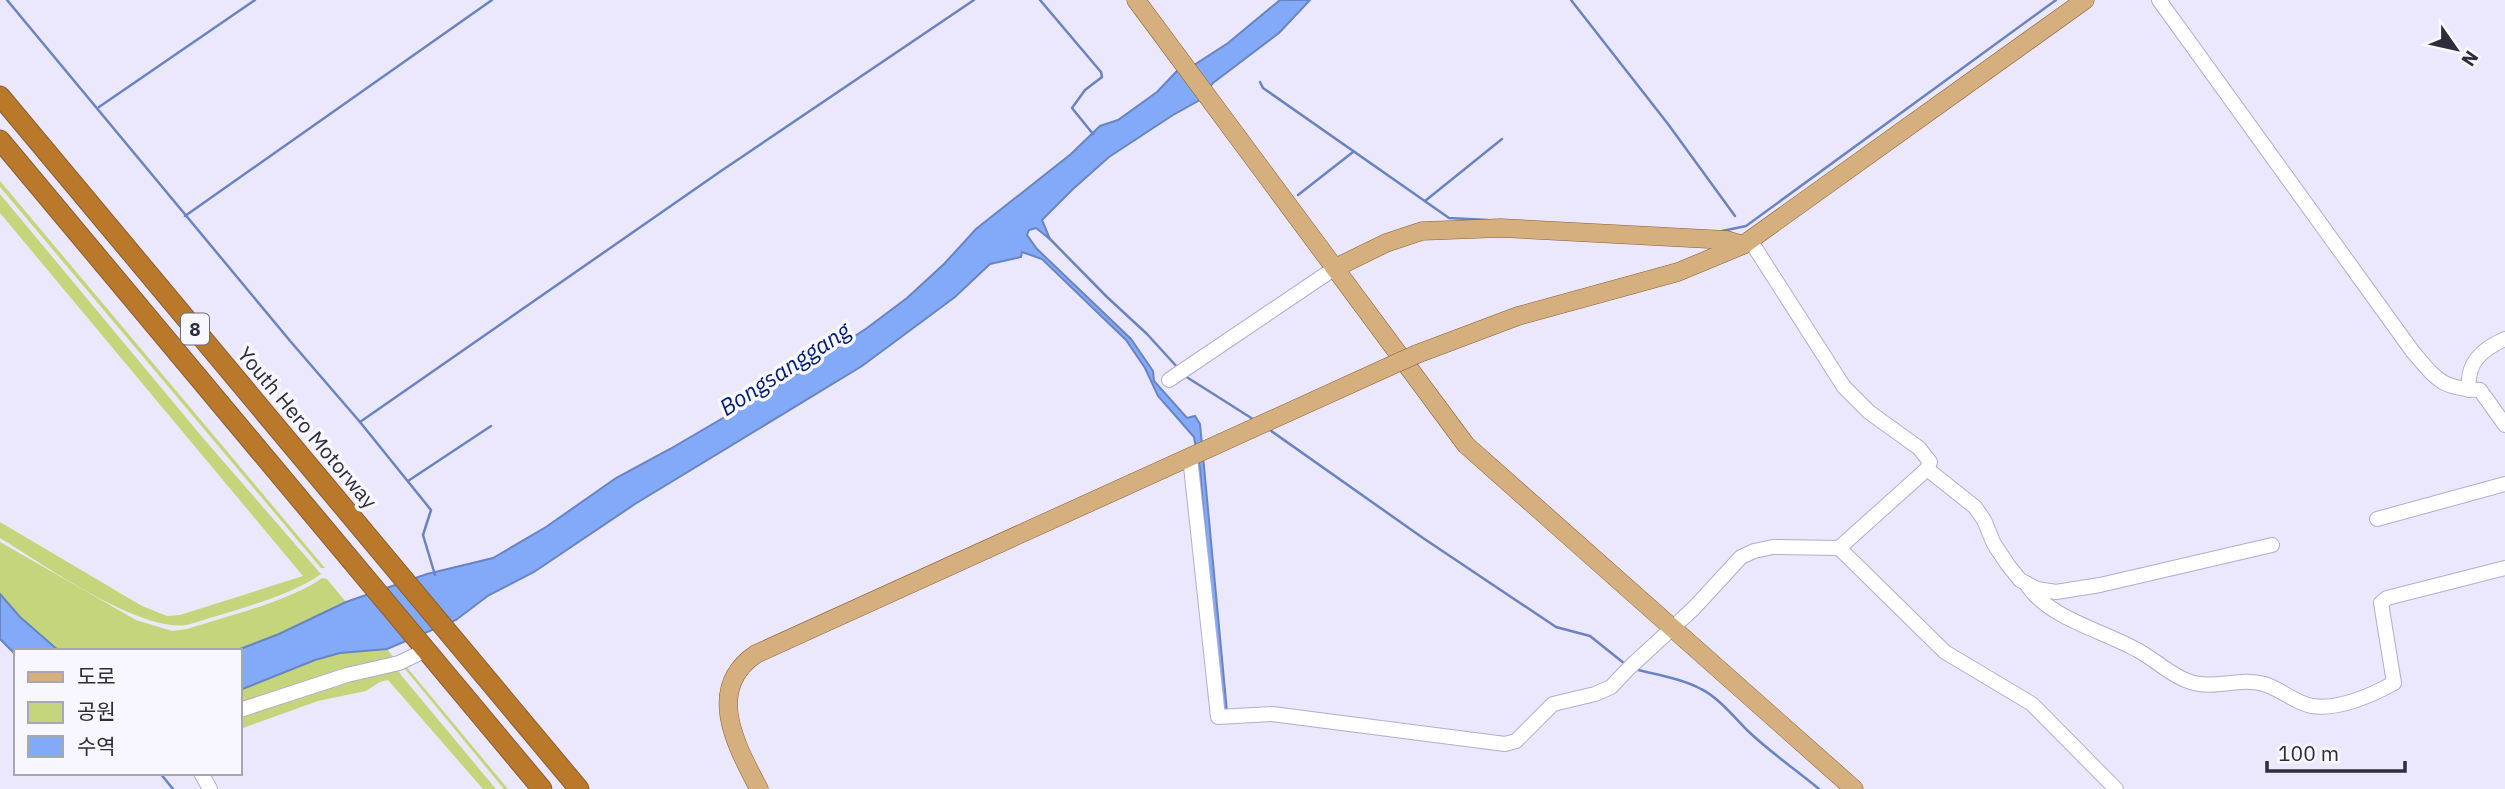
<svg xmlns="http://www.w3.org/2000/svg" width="2505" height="789" font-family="'IBM Plex Sans','Noto Sans KR',sans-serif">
<rect width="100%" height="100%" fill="#ebe8fe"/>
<!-- green -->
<g fill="#c5d57b">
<path d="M0,181L325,568H321L0,187Z"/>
<path d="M0,194L203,438L321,574C290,597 225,613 187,625C138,632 43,564 0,538V522L142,606L167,616L180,615L303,576L0,213Z"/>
<path d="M0,542L136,620L172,631L187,629C227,616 290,601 322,578L327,579L346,602L279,634L235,651H59L20,617L0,594Z"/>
<path d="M387,649L395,659L240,707V690L315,660L340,653Z"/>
<path d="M405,665L508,789H504L405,669Z"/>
<path d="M396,666L401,675L496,789H483L388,680L380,682L366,691L318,701L240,729V712Z"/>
</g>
<!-- water -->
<g fill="#82aaf9" stroke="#6984c0" stroke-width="2">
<path d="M1280,0H1310L1279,33L1213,83L1198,101L1173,115L1109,157L1073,189L1042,220L1050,239L1036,228L1029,230L1027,235L1037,249L1131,339L1153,371L1154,381L1187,418L1195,416L1200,424L1227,712L1220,713L1200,469L1194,437L1158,396L1145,368L1126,340L1042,259L1022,252L1021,257L990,264L955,297L862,366L635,504L534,572L489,595L456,620L387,649L340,653L315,660L240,690V651H235L279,634L346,602L427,574L493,558L546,527L616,478L670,449L788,380L867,328L907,298L944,264L976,229L1071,154L1100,126L1118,120L1157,92L1178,70L1194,65L1228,43Z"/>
<path d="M0,594L20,617L59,651H16V655L0,639Z"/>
</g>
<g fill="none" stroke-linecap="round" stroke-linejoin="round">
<!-- stream -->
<g stroke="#6984c0" stroke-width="2.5">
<path d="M7,0L291,342L360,422L431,510L423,535L435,575"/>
<path d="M1040,0L1101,72L1102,77L1085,90L1072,108L1093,134"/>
<path d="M1571,0L1668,124L1735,216"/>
<path d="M1260,82L1263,88L1449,218L1488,220"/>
<path d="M99,107L255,0"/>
<path d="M1298,195L1353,152"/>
<path d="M1425,201L1502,139"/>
<path d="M185,216L492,0"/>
<path d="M1722,231L1746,226L2056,0"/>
<path d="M1047,236L1107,297L1147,334L1178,368"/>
<path d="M1185,376L1256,421"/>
<path d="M360,422L721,171L974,0"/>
<path d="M1267,428L1423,538L1556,627L1590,636L1625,664"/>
<path d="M408,481L491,426"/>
<path d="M1634,669C1657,675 1680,678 1701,689C1718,697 1735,718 1748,731C1770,752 1796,770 1819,789"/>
<path d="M160,773L173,789"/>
</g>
<!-- minor casing -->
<g stroke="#b2accf" stroke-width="16">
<g id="minor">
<path d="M2159,0L2413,352C2438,381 2441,388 2480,390L2505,425"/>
<path d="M1750,240L1844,387L1869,412L1919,448L1930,462L1927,469L1839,548"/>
<path d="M1169,380L1335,268"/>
<path d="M2469,390C2466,363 2482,349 2505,339"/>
<path d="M1190,457L1218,717L1272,714L1505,744L1516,741L1553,704L1595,694L1611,687L1630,667L1694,608L1741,557L1754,551L1773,547L1839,548L1945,652L2032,704L2116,789"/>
<path d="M1927,469L1975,507L1984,520L1994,544L2008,565L2020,580L2037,589L2056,592L2100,585L2272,545"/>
<path d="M2377,519L2505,484"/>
<path d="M2026,583C2046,618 2105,631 2139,651C2157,661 2174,678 2194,683C2217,689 2241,677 2264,684C2281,689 2295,703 2312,706C2338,710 2372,695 2394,683L2381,603L2387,598L2505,568"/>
<path d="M240,710L347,675L399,663L426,650"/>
<path d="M201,773L210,789"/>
</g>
</g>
<!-- major casing -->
<g stroke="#895e30" stroke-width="19">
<g id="major">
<path d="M1136,0L1466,445L1854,789"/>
<path d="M1335,268L1386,243L1422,231L1501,228L1727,240L1743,245"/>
<path d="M1417,354L1518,316L1678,272L1743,245L2085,0"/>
<path d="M759,789C737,747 704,689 756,654L1388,367"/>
</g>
</g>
<!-- highway casing -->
<g stroke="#895e30" stroke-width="21">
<g id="highway">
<path d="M0,96L579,789"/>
<path d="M0,140L542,789"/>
</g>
</g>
<!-- minor -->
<use href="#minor" stroke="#fff" stroke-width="14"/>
<!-- major -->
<use href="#major" stroke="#d6af7f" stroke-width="18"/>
<!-- highway -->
<use href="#highway" stroke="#ba792a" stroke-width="19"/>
<!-- major-bridge casing -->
<g stroke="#895e30" stroke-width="19" stroke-linecap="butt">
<path id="major-bridge" d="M1388,367L1417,354"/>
</g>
<!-- major-bridge -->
<use href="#major-bridge" stroke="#d6af7f" stroke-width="18"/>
</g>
<g text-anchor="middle" stroke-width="7" stroke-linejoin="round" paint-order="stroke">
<!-- shield labels -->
<rect fill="#f8f7ff" stroke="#6b6a76" stroke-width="2" x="181" y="313.5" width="28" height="31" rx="5"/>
<g font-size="19" font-weight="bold" fill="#2f2d3b">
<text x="195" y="336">8</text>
</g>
<!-- street labels -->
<g font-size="21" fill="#2f2d3b" stroke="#f8f7ff">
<text transform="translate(307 428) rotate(50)" y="7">Youth Hero Motorway</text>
</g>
<!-- water labels -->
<g font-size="23" font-style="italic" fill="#001d75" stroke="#f8f7ff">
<text transform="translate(785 369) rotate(-33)" y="8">Bongsanggang</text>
</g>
</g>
<!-- legend -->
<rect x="14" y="649" width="228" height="126" fill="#f8f7ff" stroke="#a8a6b1" stroke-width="2"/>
<rect x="28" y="672" width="35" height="10" fill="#d6af7f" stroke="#a8a6b1" stroke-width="2"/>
<text x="77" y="684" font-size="21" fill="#2f2d3b">도로</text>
<rect x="28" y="702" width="35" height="21" fill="#c5d57b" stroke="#a8a6b1" stroke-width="2"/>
<text x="77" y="719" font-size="21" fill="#2f2d3b">공원</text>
<rect x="28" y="736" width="35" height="21" fill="#82aaf9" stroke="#a8a6b1" stroke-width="2"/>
<text x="77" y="754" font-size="21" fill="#2f2d3b">수역</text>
<!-- north arrow -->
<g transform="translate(2456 49) rotate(124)" stroke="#f8f7ff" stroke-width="5" paint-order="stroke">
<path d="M0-5L12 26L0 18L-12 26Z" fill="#2f2d3b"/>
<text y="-10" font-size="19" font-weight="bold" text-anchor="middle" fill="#2f2d3b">N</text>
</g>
<!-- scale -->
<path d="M2267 761v10h138v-10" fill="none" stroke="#2f2d3b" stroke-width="3.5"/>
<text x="2278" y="761" font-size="21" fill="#2f2d3b" stroke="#f8f7ff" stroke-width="5" paint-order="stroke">100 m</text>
</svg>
